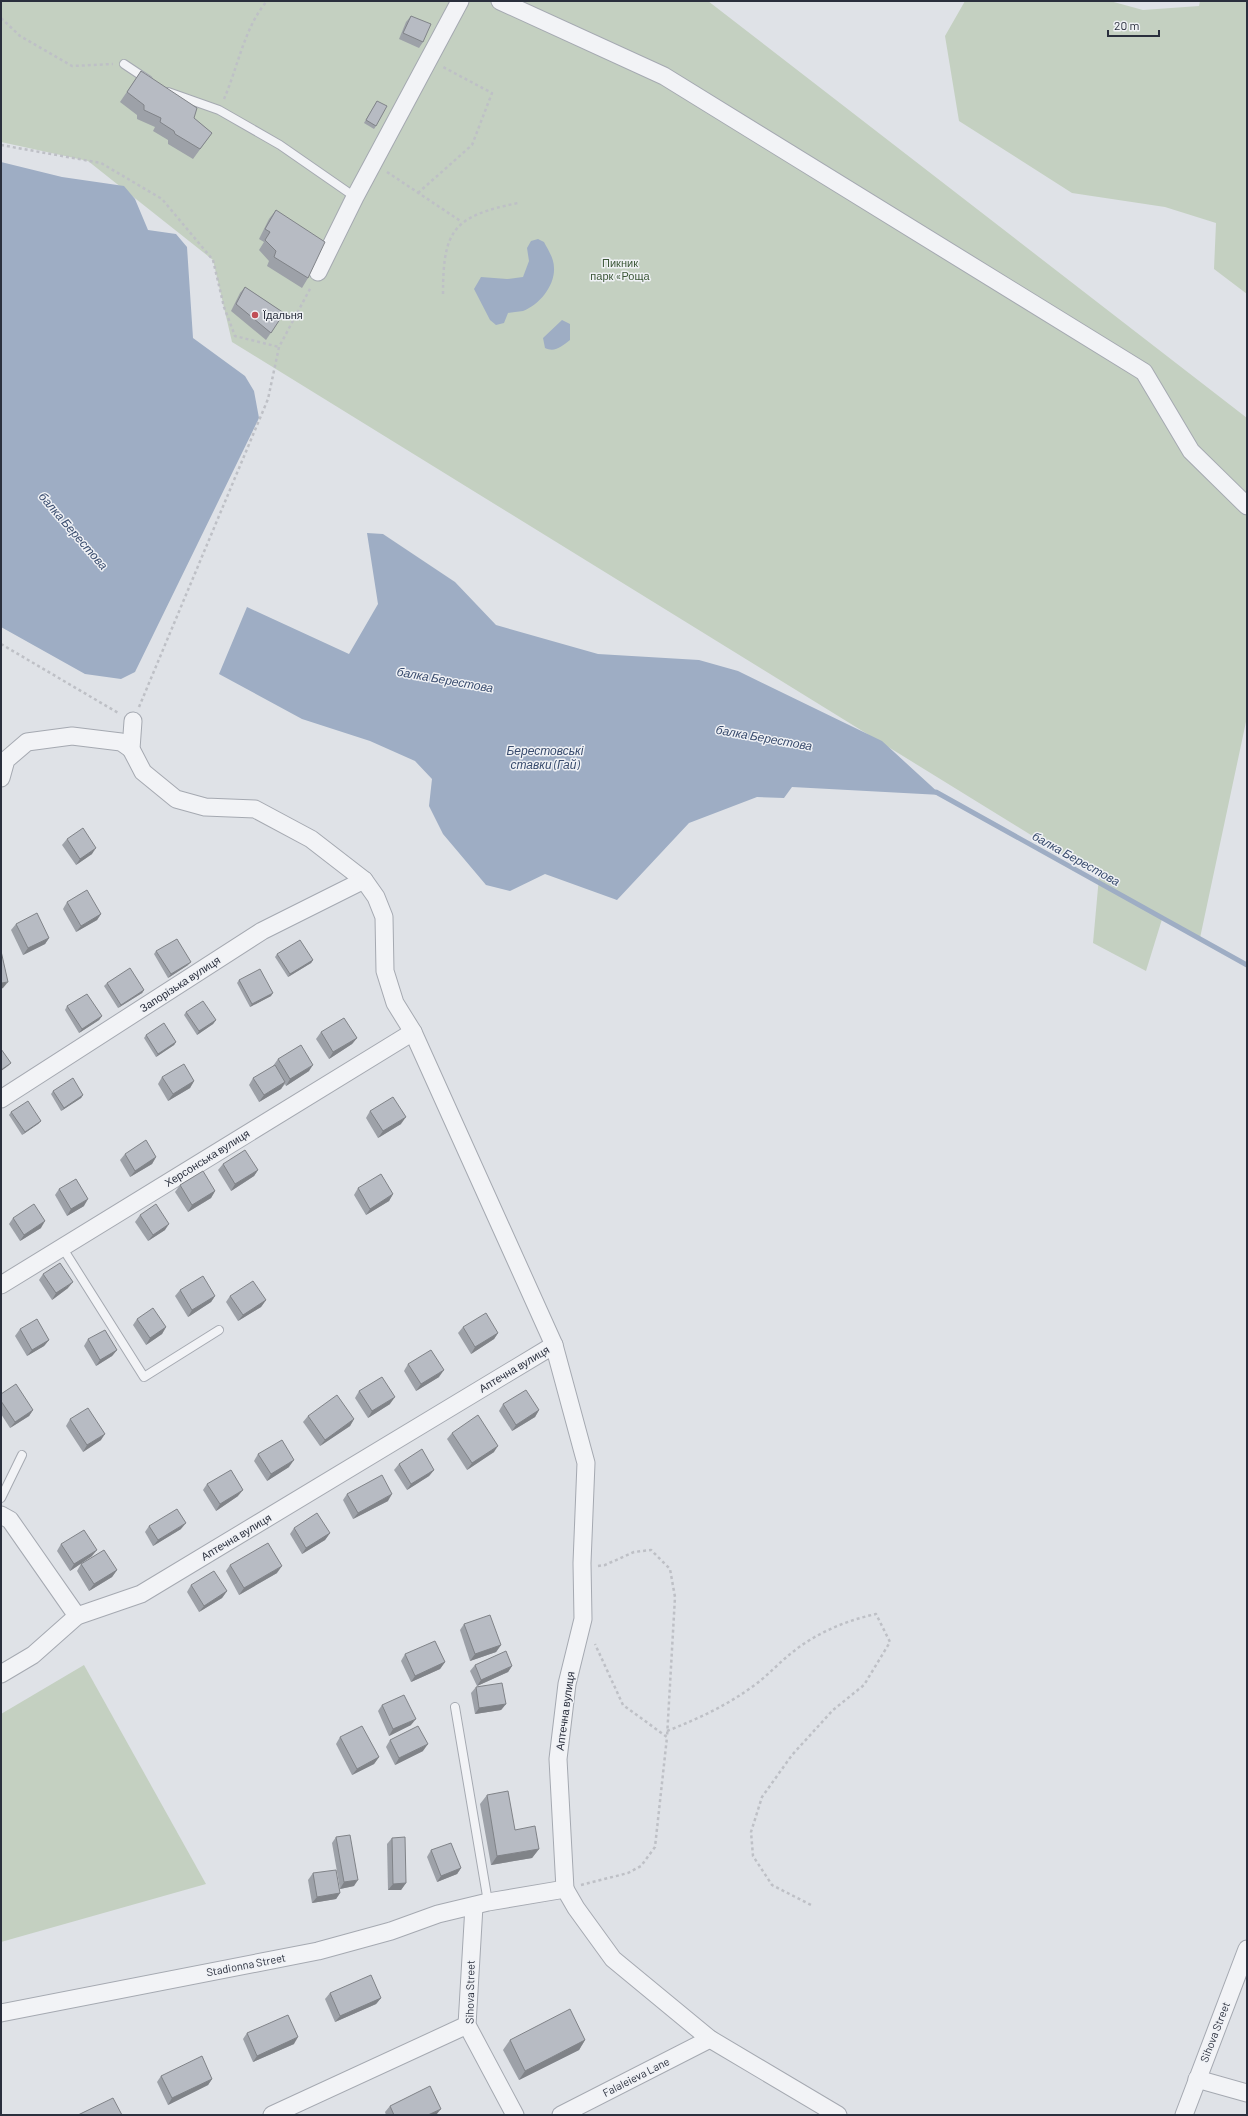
<svg xmlns="http://www.w3.org/2000/svg" width="1248" height="2116" font-family="Barlow,sans-serif">
<rect width="100%" height="100%" fill="#dfe2e7"/>
<!-- green -->
<g fill="#c4d0c1">
<path d="M1,1H708L1247,418V717L1200,938L1163,916L1146,971L1093,943L1099,877L232,342L213,260L88,161L1,142Z"/>
<path d="M965,1H1110L1143,10L1199,6L1200,1H1247V294L1214,269L1216,223L1165,207L1072,193L959,121L945,36Z"/>
<path d="M84,1665L206,1884L1,1942V1714Z"/>
</g>
<!-- water -->
<g fill="#9eadc4">
<path d="M1,162L62,177L124,186L135,199L148,230L176,234L187,247L193,338L245,376L254,391L259,418L135,672L121,679L85,674L1,627Z"/>
<path d="M538,239L544,242C548,250 554,258 554,268C555,285 540,305 523,311C518,312 512,312 508,313L504,323L496,325L490,320L474,289L481,277L507,279L523,277L529,261L527,248L531,241Z"/>
<path d="M562,320L570,324V340C562,346 555,353 545,348L543,338Z"/>
<path d="M367,533L383,534L455,582L496,625L598,654L699,660L738,671L882,741L941,795L792,787L784,798L757,797L689,823L617,900L545,874L510,891L486,885L443,834L429,806L432,779L415,761L370,741L302,719L219,674L247,607L349,654L378,604Z"/>
</g>
<g fill="none" stroke-linecap="round" stroke-linejoin="round">
<!-- stream -->
<path stroke="#9eadc4" stroke-width="5" d="M936,792L1247,965"/>
<!-- service casing -->
<g stroke="#a5a9b1" stroke-width="10">
<g id="service">
<path d="M124,64L148,80"/>
<path d="M168,92L219,110L280,145L355,197"/>
<path d="M62,1247L144,1377L219,1330"/>
<path d="M1,1498L22,1455"/>
<path d="M455,1707L488,1902"/>
</g>
</g>
<!-- minor casing -->
<g stroke="#a5a9b1" stroke-width="19">
<g id="minor">
<path d="M500,1L664,76L1144,372L1191,451L1247,506"/>
<path d="M318,272L355,197L460,1"/>
<path d="M133,721L131,749L143,772L176,799L205,807L255,809L311,839L364,880L376,897L384,917L385,971L395,1003L413,1032L554,1345"/>
<path d="M1,778L6,760L27,742L72,736L121,742L131,749"/>
<path d="M1,1099L262,931L364,880"/>
<path d="M1,1285L413,1032"/>
<path d="M1,1515L10,1520L77,1616"/>
<path d="M1,1674L33,1655L77,1616L141,1594L554,1345L586,1463L582,1563L583,1619L567,1684L558,1759L565,1889"/>
<path d="M474,1906L467,2025L515,2115"/>
<path d="M1,2013L318,1951L391,1931L438,1914L488,1902L565,1889L576,1908L613,1959L710,2039L838,2115"/>
<path d="M1197,2079L1247,2093"/>
<path d="M272,2115L467,2025"/>
<path d="M561,2115L710,2039"/>
<path d="M1184,2115L1247,1949"/>
</g>
</g>
<!-- path -->
<g stroke="#bec0c6" stroke-width="2.5" stroke-dasharray="3 3" stroke-linecap="butt">
<path d="M1,18L20,36L72,66L113,64"/>
<path d="M224,99C238,67 244,28 267,1"/>
<path d="M1,145L101,163L162,199L213,260L224,307L235,336L279,347"/>
<path d="M387,172L462,222"/>
<path d="M418,193L472,145L492,93L443,67"/>
<path d="M443,294C443,229 454,216 518,203"/>
<path d="M1,644L120,714"/>
<path d="M139,707L268,399L279,347L311,287"/>
<path d="M598,1566L605,1565L634,1552L651,1550L670,1569L675,1597L667,1737"/>
<path d="M667,1731C700,1718 728,1705 756,1684C768,1675 778,1664 789,1655C814,1634 844,1621 876,1614L890,1642L864,1685L833,1710L792,1755L762,1797L751,1832L753,1856L772,1885L811,1905"/>
<path d="M581,1885L628,1873L641,1866L655,1847L667,1737L623,1705L595,1644"/>
</g>
<!-- service -->
<use href="#service" stroke="#f2f3f6" stroke-width="8"/>
<!-- minor -->
<use href="#minor" stroke="#f2f3f6" stroke-width="17"/>
</g>
<!-- wall -->
<g fill="#9da1a8">
<path d="M411,16L423,42L419,48L399,39L406,22Z"/>
<path d="M141,71L194,118L212,133L193,159L168,144V140L153,131L155,127L137,119V115L120,102Z"/>
<path d="M377,101L376,126L374,129L364,123Z"/>
<path d="M276,210L308,278L302,288L267,266L269,261L259,250L264,242L259,239L269,219Z"/>
<path d="M245,287L284,313L266,340L231,311L240,293Z"/>
<path d="M67,839L92,854L76,865L62,845Z"/>
<path d="M67,902L101,914L97,920L76,932L63,909Z"/>
<path d="M16,924L49,938L45,944L23,955L11,930Z"/>
<path d="M156,951L188,965L168,978L154,954Z"/>
<path d="M277,954L313,960L311,963L288,977L275,957Z"/>
<path d="M239,980L271,996L250,1007L237,983Z"/>
<path d="M107,983L144,990L142,993L118,1008L104,986Z"/>
<path d="M67,1006L102,1016L99,1020L79,1033L65,1010Z"/>
<path d="M186,1012L216,1020L213,1024L197,1035L184,1015Z"/>
<path d="M321,1032L357,1038L352,1044L329,1059L316,1039Z"/>
<path d="M146,1035L176,1042L174,1045L156,1057L144,1038Z"/>
<path d="M278,1059L309,1071L286,1086L285,1084L281,1089L259,1102L249,1085L253,1078L274,1066H273Z"/>
<path d="M162,1077L194,1081L190,1088L168,1101L158,1084Z"/>
<path d="M53,1091L83,1095L81,1098L61,1111L51,1094Z"/>
<path d="M370,1111L401,1124L378,1138L366,1118Z"/>
<path d="M11,1112L41,1121L38,1124L22,1135L9,1115Z"/>
<path d="M125,1154L156,1157L152,1164L130,1177L120,1160Z"/>
<path d="M223,1164L258,1170L254,1176L231,1191L218,1170Z"/>
<path d="M180,1185L215,1191L211,1198L188,1212L175,1192Z"/>
<path d="M358,1188L393,1194L389,1201L366,1215L354,1195Z"/>
<path d="M59,1189L84,1206L67,1216L55,1195Z"/>
<path d="M140,1215L165,1230L148,1241L135,1222Z"/>
<path d="M13,1218L41,1228L20,1241L9,1224Z"/>
<path d="M43,1274L68,1288L52,1300L39,1280Z"/>
<path d="M180,1290L215,1296L211,1302L188,1317L175,1296Z"/>
<path d="M230,1296L266,1300L261,1307L238,1321L226,1302Z"/>
<path d="M137,1319L166,1327L162,1334L146,1345L133,1325Z"/>
<path d="M463,1327L498,1333L494,1339L471,1354L458,1333Z"/>
<path d="M20,1329L49,1340L44,1346L27,1356L15,1336Z"/>
<path d="M88,1339L117,1350L112,1356L96,1366L84,1346Z"/>
<path d="M408,1364L439,1377L416,1391L404,1371Z"/>
<path d="M359,1391L390,1404L368,1418L355,1398Z"/>
<path d="M1,1394L33,1410L29,1416L10,1428L1,1414Z"/>
<path d="M503,1404L539,1410L535,1417L512,1431L499,1411Z"/>
<path d="M308,1416L354,1419L350,1426L320,1446L303,1422Z"/>
<path d="M70,1419L101,1440L83,1452L66,1426Z"/>
<path d="M452,1433L494,1452L467,1470L447,1439Z"/>
<path d="M258,1454L289,1467L267,1481L254,1461Z"/>
<path d="M399,1464L434,1470L429,1476L407,1490L394,1470Z"/>
<path d="M207,1484L238,1496L216,1511L203,1490Z"/>
<path d="M347,1494L388,1501L353,1519L343,1500Z"/>
<path d="M149,1526L181,1529L153,1546L145,1532Z"/>
<path d="M294,1528L330,1533L325,1540L302,1554L290,1534Z"/>
<path d="M61,1544L92,1556L70,1571L57,1551Z"/>
<path d="M81,1564L117,1570L112,1577L89,1591L77,1571Z"/>
<path d="M230,1565L277,1573L239,1595L226,1571Z"/>
<path d="M191,1585L227,1591L222,1598L199,1612L187,1592Z"/>
<path d="M464,1624L501,1645L496,1652L470,1661L460,1630Z"/>
<path d="M405,1654L445,1662L440,1669L411,1682L401,1661Z"/>
<path d="M475,1665L512,1666L508,1672L477,1686L470,1671Z"/>
<path d="M476,1687L506,1704L501,1710L475,1714L471,1693Z"/>
<path d="M382,1705L411,1725L389,1736L378,1711Z"/>
<path d="M340,1737L379,1757L374,1764L352,1775L336,1744Z"/>
<path d="M390,1740L423,1751L395,1765L386,1747Z"/>
<path d="M487,1795L515,1830L539,1849L532,1858L491,1865L480,1804Z"/>
<path d="M336,1837L354,1886L340,1889L332,1843Z"/>
<path d="M392,1838L406,1883L401,1890H388L387,1844Z"/>
<path d="M431,1850L461,1868L457,1874L437,1882L427,1857Z"/>
<path d="M313,1873L340,1893L336,1899L312,1903L308,1880Z"/>
<path d="M330,1993L381,1998L376,2004L335,2022L325,1999Z"/>
<path d="M247,2033L294,2044L253,2062L243,2039Z"/>
<path d="M510,2040H585L579,2050L519,2080L503,2050Z"/>
<path d="M161,2076L212,2079L208,2085L168,2105L157,2082Z"/>
<path d="M390,2106L436,2115H386L385,2112Z"/>
</g>
<!-- shaded-wall -->
<g fill="#808388">
<path d="M96,848L92,854L76,865L80,859Z"/>
<path d="M101,914L97,920L76,932L81,926Z"/>
<path d="M49,938L45,944L23,955L28,948Z"/>
<path d="M313,960L311,963L288,977L290,974Z"/>
<path d="M191,962L188,965L168,978L171,974Z"/>
<path d="M8,982L3,988L1,989V983Z"/>
<path d="M144,990L142,993L118,1008L121,1005Z"/>
<path d="M273,993L271,996L250,1007L252,1004Z"/>
<path d="M102,1016L99,1020L79,1033L82,1029Z"/>
<path d="M216,1020L213,1024L197,1035L199,1031Z"/>
<path d="M357,1038L352,1044L329,1059L333,1052Z"/>
<path d="M176,1042L174,1045L156,1057L158,1054Z"/>
<path d="M11,1063L8,1066L1,1071V1070Z"/>
<path d="M313,1065L309,1071L286,1086L290,1079Z"/>
<path d="M194,1081L190,1088L168,1101L173,1094Z"/>
<path d="M285,1082L281,1089L259,1102L264,1095Z"/>
<path d="M83,1095L81,1098L61,1111L64,1108Z"/>
<path d="M406,1117L401,1124L378,1138L383,1131Z"/>
<path d="M41,1121L38,1124L22,1135L25,1132Z"/>
<path d="M156,1157L152,1164L130,1177L135,1171Z"/>
<path d="M258,1170L254,1176L231,1191L235,1184Z"/>
<path d="M215,1191L211,1198L188,1212L192,1205Z"/>
<path d="M393,1194L389,1201L366,1215L370,1209Z"/>
<path d="M88,1199L84,1206L67,1216L71,1209Z"/>
<path d="M45,1221L41,1228L20,1241L24,1235Z"/>
<path d="M169,1224L165,1230L148,1241L153,1235Z"/>
<path d="M73,1282L68,1288L52,1300L56,1293Z"/>
<path d="M215,1296L211,1302L188,1317L192,1310Z"/>
<path d="M266,1300L261,1307L238,1321L243,1315Z"/>
<path d="M166,1327L162,1334L146,1345L150,1338Z"/>
<path d="M498,1333L494,1339L471,1354L475,1347Z"/>
<path d="M49,1340L44,1346L27,1356L32,1350Z"/>
<path d="M117,1350L112,1356L96,1366L100,1360Z"/>
<path d="M444,1370L439,1377L416,1391L421,1384Z"/>
<path d="M395,1397L390,1404L368,1418L372,1411Z"/>
<path d="M33,1410L29,1416L10,1428L15,1422Z"/>
<path d="M539,1410L535,1417L512,1431L516,1425Z"/>
<path d="M354,1419L350,1426L320,1446L325,1440Z"/>
<path d="M105,1434L101,1440L83,1452L87,1445Z"/>
<path d="M498,1446L494,1452L467,1470L472,1463Z"/>
<path d="M294,1460L289,1467L267,1481L271,1474Z"/>
<path d="M434,1470L429,1476L407,1490L411,1484Z"/>
<path d="M243,1490L238,1496L216,1511L220,1504Z"/>
<path d="M392,1494L388,1501L353,1519L358,1513Z"/>
<path d="M186,1523L181,1529L153,1546L158,1540Z"/>
<path d="M330,1533L325,1540L302,1554L306,1548Z"/>
<path d="M97,1550L92,1556L70,1571L74,1564Z"/>
<path d="M282,1566L277,1573L239,1595L244,1588Z"/>
<path d="M117,1570L112,1577L89,1591L94,1584Z"/>
<path d="M227,1591L222,1598L199,1612L204,1606Z"/>
<path d="M501,1645L496,1652L470,1661L475,1654Z"/>
<path d="M445,1662L440,1669L411,1682L415,1676Z"/>
<path d="M512,1666L508,1672L477,1686L481,1680Z"/>
<path d="M506,1704L501,1710L475,1714L479,1708Z"/>
<path d="M416,1719L411,1725L389,1736L393,1729Z"/>
<path d="M428,1744L423,1751L395,1765L399,1758Z"/>
<path d="M379,1757L374,1764L352,1775L357,1769Z"/>
<path d="M539,1849L532,1858L491,1865L497,1856Z"/>
<path d="M461,1868L457,1874L437,1882L441,1876Z"/>
<path d="M358,1880L354,1886L340,1889L344,1882Z"/>
<path d="M406,1883L401,1890H388L393,1884Z"/>
<path d="M340,1893L336,1899L312,1903L317,1897Z"/>
<path d="M381,1998L376,2004L335,2022L340,2016Z"/>
<path d="M298,2037L294,2044L253,2062L257,2056Z"/>
<path d="M585,2040L579,2050L519,2080L525,2071Z"/>
<path d="M212,2079L208,2085L168,2105L172,2098Z"/>
<path d="M441,2109L436,2115H428Z"/>
</g>
<!-- building -->
<g fill="#b7bbc3" stroke="#808388">
<path d="M411,16L431,24L423,42L403,33Z"/>
<path d="M141,71L197,108L194,118L212,133L200,149L175,134L174,131L160,122L161,118L144,110V105L127,92Z"/>
<path d="M377,101L387,106L376,126L366,120Z"/>
<path d="M276,210L325,242L308,278L274,257L276,251L265,240L270,232L265,229Z"/>
<path d="M245,287L284,313L271,333L236,304Z"/>
<path d="M83,828L96,848L80,859L67,839Z"/>
<path d="M87,890L101,914L81,926L67,902Z"/>
<path d="M37,913L49,938L28,948L16,924Z"/>
<path d="M177,939L191,962L171,974L156,951Z"/>
<path d="M300,940L313,960L290,974L277,954Z"/>
<path d="M1,951L8,982L1,983Z"/>
<path d="M130,968L144,990L121,1005L107,983Z"/>
<path d="M260,969L273,993L252,1004L239,980Z"/>
<path d="M87,994L102,1016L82,1029L67,1006Z"/>
<path d="M203,1001L216,1020L199,1031L186,1012Z"/>
<path d="M344,1018L357,1038L333,1052L321,1032Z"/>
<path d="M164,1023L176,1042L158,1054L146,1035Z"/>
<path d="M301,1045L313,1065L290,1079L278,1059Z"/>
<path d="M1,1049L11,1063L1,1070Z"/>
<path d="M184,1064L194,1081L173,1094L162,1077Z"/>
<path d="M275,1065L285,1082L264,1095L253,1078Z"/>
<path d="M73,1078L83,1095L64,1108L53,1091Z"/>
<path d="M393,1097L406,1117L383,1131L370,1111Z"/>
<path d="M28,1101L41,1121L25,1132L11,1112Z"/>
<path d="M146,1140L156,1157L135,1171L125,1154Z"/>
<path d="M245,1150L258,1170L235,1184L223,1164Z"/>
<path d="M203,1171L215,1191L192,1205L180,1185Z"/>
<path d="M381,1174L393,1194L370,1209L358,1188Z"/>
<path d="M76,1179L88,1199L71,1209L59,1189Z"/>
<path d="M34,1204L45,1221L24,1235L13,1218Z"/>
<path d="M156,1204L169,1224L153,1235L140,1215Z"/>
<path d="M60,1263L73,1282L56,1293L43,1274Z"/>
<path d="M203,1276L215,1296L192,1310L180,1290Z"/>
<path d="M253,1281L266,1300L243,1315L230,1296Z"/>
<path d="M153,1308L166,1327L150,1338L137,1319Z"/>
<path d="M486,1313L498,1333L475,1347L463,1327Z"/>
<path d="M37,1319L49,1340L32,1350L20,1329Z"/>
<path d="M105,1330L117,1350L100,1360L88,1339Z"/>
<path d="M431,1350L444,1370L421,1384L408,1364Z"/>
<path d="M382,1377L395,1397L372,1411L359,1391Z"/>
<path d="M16,1384L33,1410L15,1422L1,1401V1394Z"/>
<path d="M526,1390L539,1410L516,1425L503,1404Z"/>
<path d="M337,1395L354,1419L325,1440L308,1416Z"/>
<path d="M88,1408L105,1434L87,1445L70,1419Z"/>
<path d="M478,1415L498,1446L472,1463L452,1433Z"/>
<path d="M282,1440L294,1460L271,1474L258,1454Z"/>
<path d="M422,1449L434,1470L411,1484L399,1464Z"/>
<path d="M231,1470L243,1490L220,1504L207,1484Z"/>
<path d="M382,1475L392,1494L358,1513L347,1494Z"/>
<path d="M177,1509L186,1523L158,1540L149,1526Z"/>
<path d="M317,1513L330,1533L306,1548L294,1528Z"/>
<path d="M84,1530L97,1550L74,1564L61,1544Z"/>
<path d="M268,1543L282,1566L244,1588L230,1565Z"/>
<path d="M104,1550L117,1570L94,1584L81,1564Z"/>
<path d="M214,1571L227,1591L204,1606L191,1585Z"/>
<path d="M490,1615L501,1645L475,1654L464,1624Z"/>
<path d="M435,1641L445,1662L415,1676L405,1654Z"/>
<path d="M506,1651L512,1666L481,1680L475,1665Z"/>
<path d="M502,1683L506,1704L479,1708L476,1687Z"/>
<path d="M404,1695L416,1719L393,1729L382,1705Z"/>
<path d="M362,1726L379,1757L357,1769L340,1737Z"/>
<path d="M418,1726L428,1744L399,1758L390,1740Z"/>
<path d="M508,1791L515,1830L535,1826L539,1849L497,1856L487,1795Z"/>
<path d="M350,1835L358,1880L344,1882L336,1837Z"/>
<path d="M405,1837L406,1883L393,1884L392,1838Z"/>
<path d="M451,1843L461,1868L441,1876L431,1850Z"/>
<path d="M336,1870L340,1893L317,1897L313,1873Z"/>
<path d="M371,1975L381,1998L340,2016L330,1993Z"/>
<path d="M570,2009L585,2040L525,2071L510,2040Z"/>
<path d="M288,2015L298,2037L257,2056L247,2033Z"/>
<path d="M202,2056L212,2079L172,2098L161,2076Z"/>
<path d="M430,2086L441,2109L428,2115H394L390,2106Z"/>
<path d="M113,2098L122,2115H78Z"/>
</g>
<!-- markers -->
<circle fill="#c14f57" stroke="#eff1f5" stroke-width="1.5" cx="255" cy="315" r="4"/>
<g text-anchor="middle" stroke-width="3" stroke-linejoin="round" paint-order="stroke">
<!-- park labels -->
<g font-size="11" fill="#3c5738" stroke="#eff1f5">
<text x="620" y="267">Пикник<tspan x="620" dy="13">парк «Роща</tspan></text>
</g>
<!-- poi labels -->
<g font-size="11" fill="#2a2f3d" stroke="#eff1f5" text-anchor="start">
<text x="263" y="319">Їдальня</text>
</g>
<!-- street labels -->
<g font-size="11" fill="#2a2f3d" stroke="#eff1f5">
<text transform="translate(180 984) rotate(-33)" y="4">Запорізька вулиця</text>
<text transform="translate(207 1158) rotate(-32)" y="4">Херсонська вулиця</text>
<text transform="translate(514 1369) rotate(-31)" y="4">Аптечна вулиця</text>
<text transform="translate(236 1537) rotate(-31)" y="4">Аптечна вулиця</text>
<text transform="translate(565 1711) rotate(-82)" y="4">Аптечна вулиця</text>
<text transform="translate(246 1965) rotate(-11)" y="4">Stadionna Street</text>
<text transform="translate(470 1992) rotate(-89)" y="4">Sihova Street</text>
<text transform="translate(1215 2032) rotate(-69)" y="4">Sihova Street</text>
<text transform="translate(636 2077) rotate(-27)" y="4">Falaleieva Lane</text>
</g>
<!-- water labels -->
<g font-size="12" font-style="italic" fill="#384b6d" stroke="#eff1f5">
<text transform="translate(73 531) rotate(49)" y="4">балка Берестова</text>
<text transform="translate(445 680) rotate(10)" y="4">балка Берестова</text>
<text transform="translate(764 738) rotate(10)" y="4">балка Берестова</text>
<text x="545" y="755">Берестовські<tspan x="545" dy="14">ставки (Гай)</tspan></text>
<text transform="translate(1076 859) rotate(29)" y="4">балка Берестова</text>
</g>
</g>
<!-- border -->
<rect width="1248" height="2116" fill="none" stroke="#2a2f3d" stroke-width="4"/>
<!-- scale -->
<path d="M1108 30v6h51v-6" fill="none" stroke="#2a2f3d" stroke-width="2"/>
<text x="1114" y="30" font-size="12" fill="#2a2f3d" stroke="#eff1f5" stroke-width="3" paint-order="stroke">20 m</text>
</svg>
